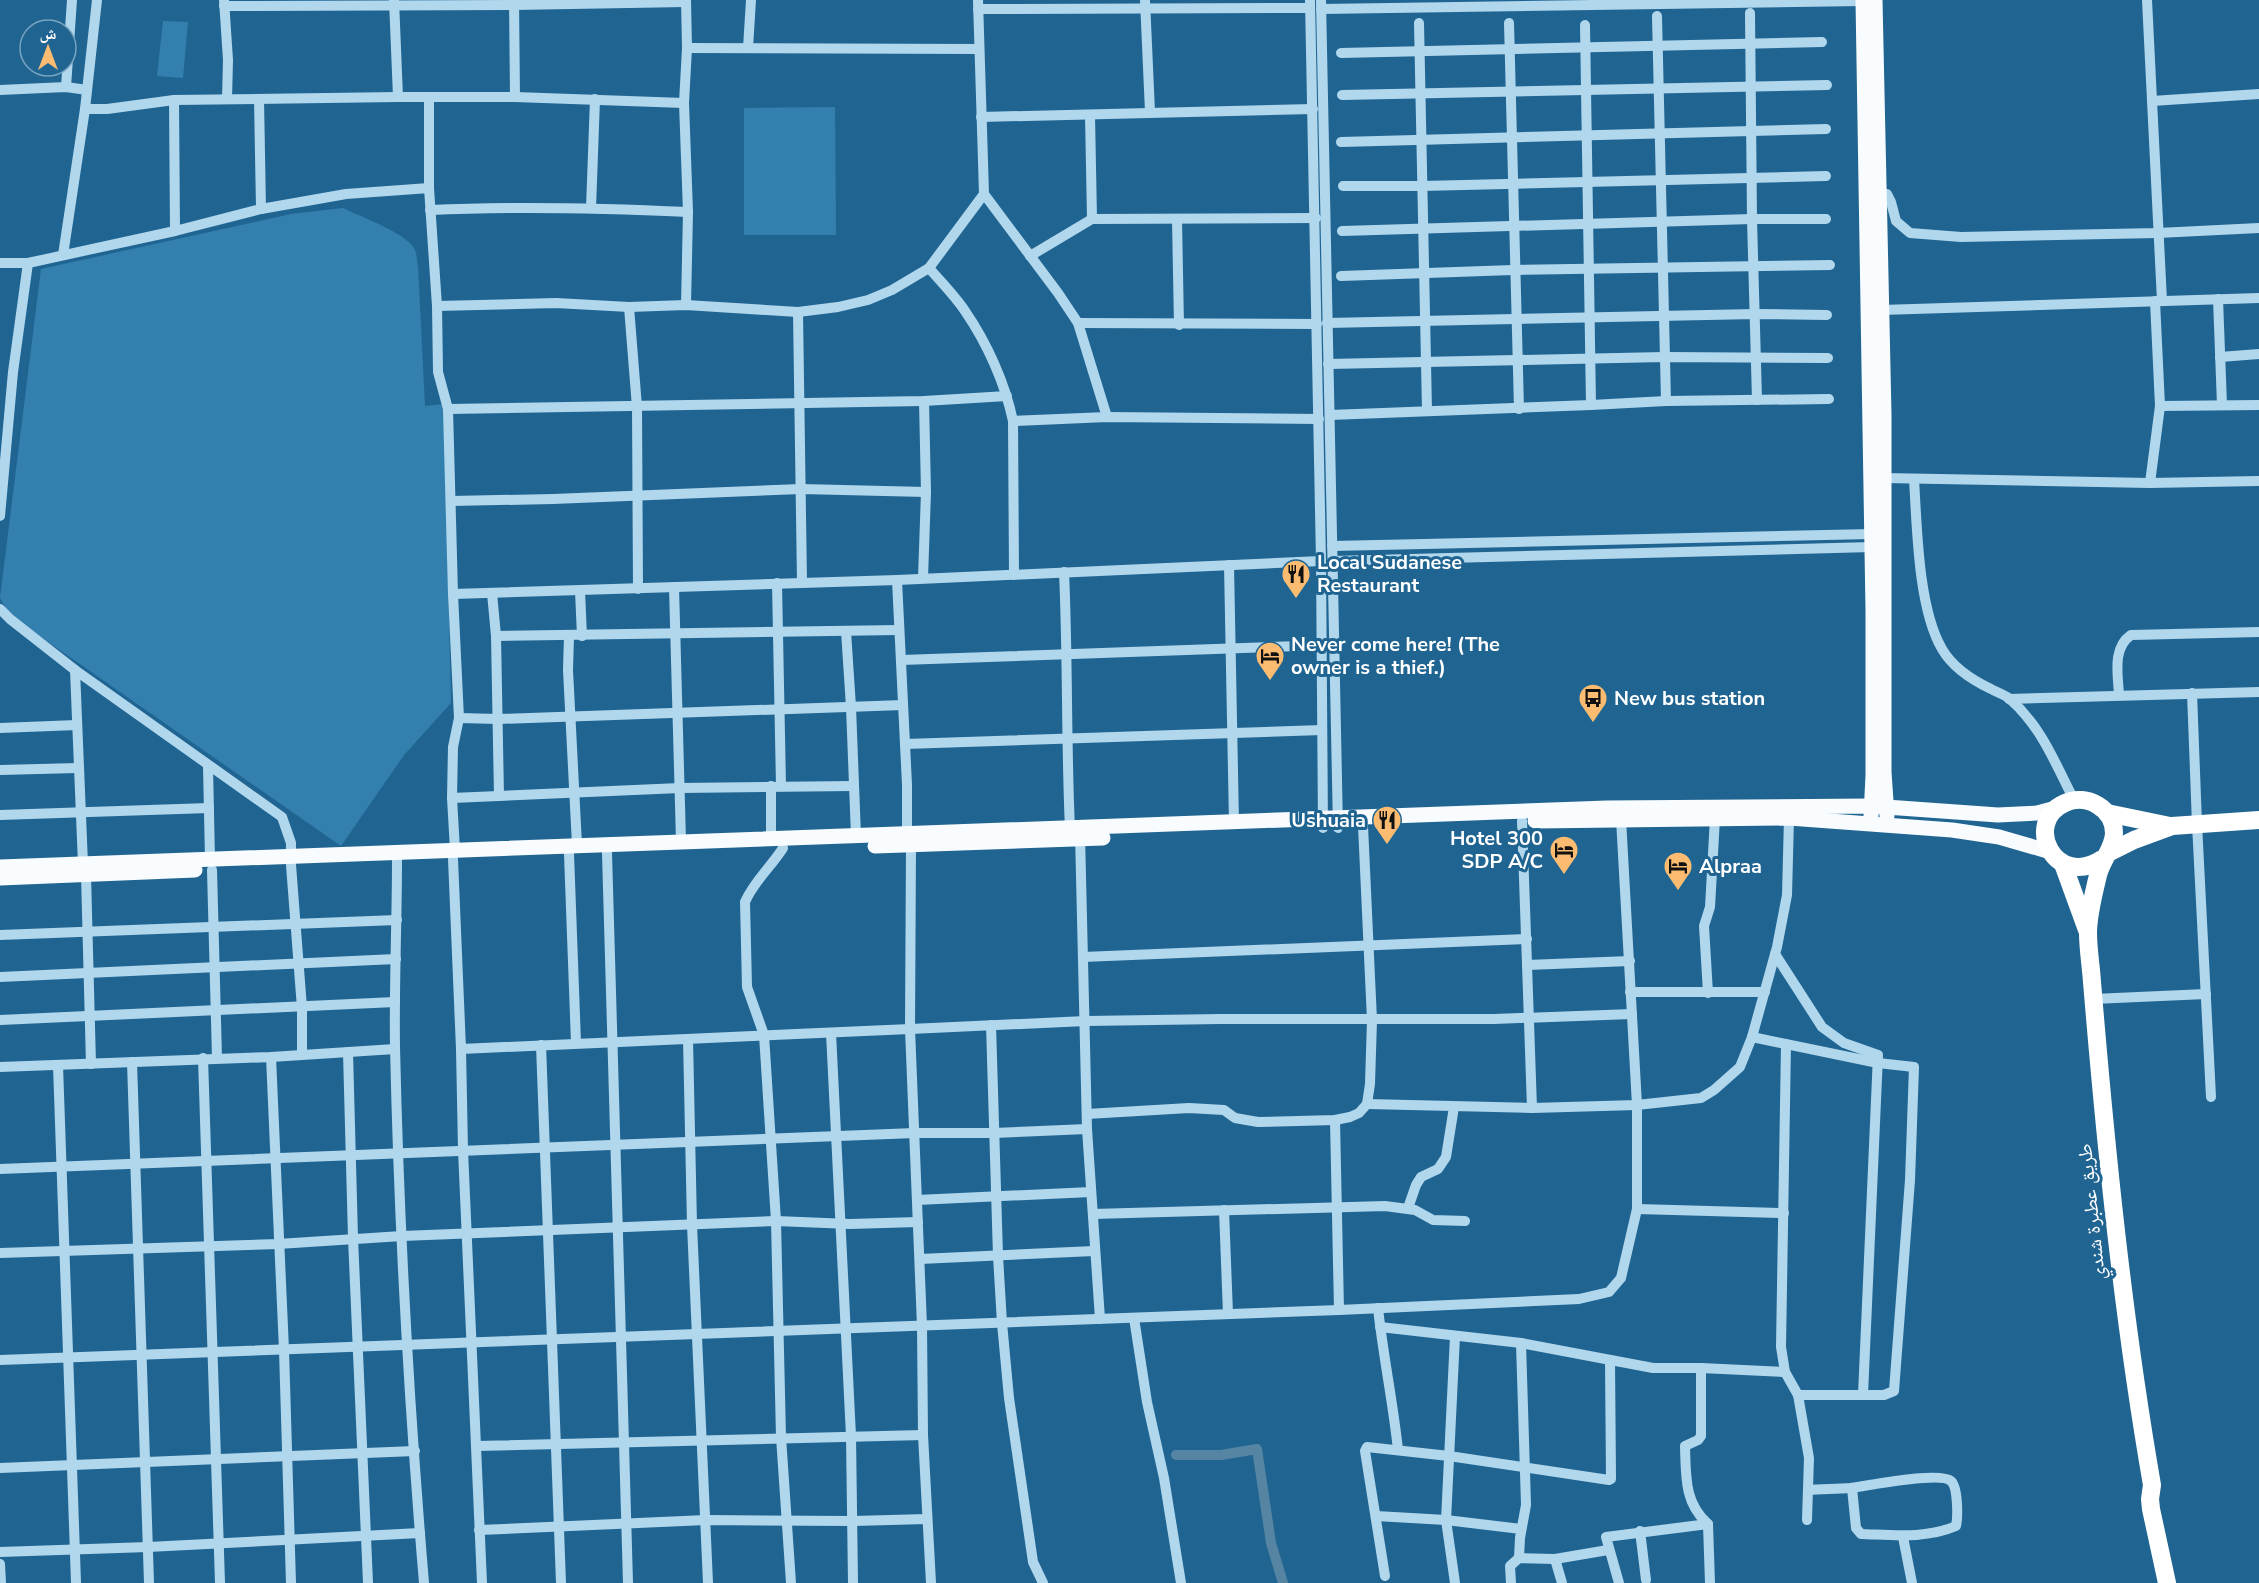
<svg xmlns="http://www.w3.org/2000/svg" width="2259" height="1583" font-family="'Nunito Sans','Noto Naskh Arabic',sans-serif">
<rect width="100%" height="100%" fill="#206592"/>
<!-- green -->
<g fill="#3380af">
<path d="M163,21L188,22L183,78L157,76Z"/>
<path d="M835,107L836,235H744V108Z"/>
<path d="M343,208C361,217 404,232 414,248C417,253 417,261 418,267L425,406L444,404L451,703L404,755L341,846L21,623L7,610L0,598L41,269L291,214Z"/>
</g>
<g fill="none" stroke-linecap="round" stroke-linejoin="round">
<!-- canal -->
<path stroke="#5685a3" stroke-width="10" d="M1176,1455H1221L1257,1449L1271,1543L1283,1583"/>
<!-- minor -->
<g stroke="#b1d7ed" stroke-width="10">
<path d="M224,0L228,60L227,99"/>
<path d="M394,0L398,97"/>
<path d="M514,0L515,97"/>
<path d="M686,0L687,48L684,103L688,212L686,305"/>
<path d="M1145,0L1150,112"/>
<path d="M1310,0L1321,561L1323,828"/>
<path d="M1321,0L1338,828"/>
<path d="M2147,0L2162,301"/>
<path d="M224,6L514,5L686,2"/>
<path d="M978,9L1310,8"/>
<path d="M1321,9L1863,1"/>
<path d="M1750,13L1752,219L1757,400"/>
<path d="M1657,16L1666,401"/>
<path d="M1419,23L1427,411"/>
<path d="M1509,23L1519,409"/>
<path d="M687,48L979,49"/>
<path d="M748,48L751,0"/>
<path d="M1341,53L1822,42"/>
<path d="M66,87L72,0"/>
<path d="M0,90L66,87L87,90"/>
<path d="M1342,95L1827,85"/>
<path d="M259,99L261,209"/>
<path d="M174,100L175,231"/>
<path d="M2152,101L2259,94"/>
<path d="M85,109H107L174,100L398,97H515L684,103"/>
<path d="M1090,115L1092,219"/>
<path d="M981,117L1313,109"/>
<path d="M1341,142L1826,129"/>
<path d="M1343,186H1422L1826,176"/>
<path d="M429,188V97"/>
<path d="M984,194L1058,293L1078,323L1107,417"/>
<path d="M1874,194H1887L1891,202L1896,221L1910,233L1961,237L2158,233L2259,228"/>
<path d="M591,208L595,99"/>
<path d="M430,210C516,206 602,208 688,212"/>
<path d="M1177,219L1179,325"/>
<path d="M1342,231L1752,219H1826"/>
<path d="M63,255L85,109L97,0"/>
<path d="M1030,256L1092,219L1316,218"/>
<path d="M0,263H28"/>
<path d="M929,268C941,282 955,296 965,311C987,343 1005,383 1013,421L1014,575"/>
<path d="M1341,276L1513,270L1830,265"/>
<path d="M2218,299L2222,405"/>
<path d="M437,306L556,303L629,307L686,305L798,312L838,307L868,300L892,290L929,268L984,194L978,0"/>
<path d="M629,307L637,407L638,589"/>
<path d="M1881,310L2259,298"/>
<path d="M798,312L802,582"/>
<path d="M1078,323L1317,324"/>
<path d="M1327,323L1756,314L1827,315"/>
<path d="M2220,357L2259,354"/>
<path d="M1328,364L1664,357L1828,358"/>
<path d="M1591,405L1666,401L1829,399"/>
<path d="M2160,406L2259,405"/>
<path d="M448,409L924,401L1007,396"/>
<path d="M1330,415L1591,405L1585,25"/>
<path d="M1013,421L1107,417L1319,419"/>
<path d="M1884,478L2150,483L2259,481"/>
<path d="M1914,479C1917,527 1918,608 1942,649C1953,668 1972,680 1991,689C1998,693 2006,695 2011,700C2042,728 2055,763 2074,800"/>
<path d="M2150,483L2160,406L2155,301"/>
<path d="M451,501L553,499L801,489L926,492"/>
<path d="M0,516L13,372L28,263L175,231L261,209L346,194L429,188L437,306L438,372L448,409L453,594L459,718L453,747L452,798L455,850"/>
<path d="M1332,546L1872,534"/>
<path d="M1333,561L1872,547"/>
<path d="M1229,565L1234,823"/>
<path d="M1064,572C1068,658 1066,743 1070,829"/>
<path d="M923,578L926,492L924,401"/>
<path d="M897,580L907,785V835"/>
<path d="M777,583L781,786"/>
<path d="M674,587L681,841"/>
<path d="M580,591L582,636"/>
<path d="M492,593L496,636L499,796"/>
<path d="M453,594L897,580L1321,561"/>
<path d="M0,609L10,619L75,670L282,817L291,843V865L302,1008V1054"/>
<path d="M846,631L851,707L856,836"/>
<path d="M496,636L899,630"/>
<path d="M569,636L568,670L577,845"/>
<path d="M901,660L1327,645"/>
<path d="M75,670L83,864"/>
<path d="M2192,693L2197,824L2211,1097"/>
<path d="M2119,695C2118,675 2112,648 2131,635L2259,632"/>
<path d="M2009,699L2259,692"/>
<path d="M459,718L499,719L903,705"/>
<path d="M0,728L77,725"/>
<path d="M905,744L1322,730"/>
<path d="M208,766L210,859"/>
<path d="M0,770L78,768"/>
<path d="M771,786V838"/>
<path d="M452,798L680,788L853,786"/>
<path d="M0,815L209,808"/>
<path d="M1522,821L1532,1108"/>
<path d="M1080,834L1087,1129L1100,1319"/>
<path d="M911,845L910,1029L1086,1021L1221,1019H1494L1632,1014"/>
<path d="M783,848C771,867 754,881 745,902L747,987L764,1035L776,1221L781,1437L791,1583"/>
<path d="M607,853L628,1583"/>
<path d="M569,854L576,1043"/>
<path d="M453,859L461,1049L910,1029L922,1326L923,1435L931,1583"/>
<path d="M397,860C397,922 394,984 395,1047C399,1225 409,1405 424,1583"/>
<path d="M212,870L217,1058"/>
<path d="M86,875L91,1064"/>
<path d="M0,935L397,920"/>
<path d="M1775,954L1822,1027L1844,1043L1878,1055L1863,1395"/>
<path d="M1083,957L1527,939"/>
<path d="M1527,965L1630,961"/>
<path d="M0,977L396,959"/>
<path d="M1630,992H1765"/>
<path d="M1708,993L1704,926L1710,907L1715,818"/>
<path d="M2093,999L2206,994"/>
<path d="M0,1020L395,1002"/>
<path d="M991,1025L998,1256L1002,1323L1009,1398L1033,1562L1043,1583"/>
<path d="M831,1033L851,1436L853,1583"/>
<path d="M1752,1037L1878,1063L1914,1067L1910,1180L1894,1391L1884,1395H1798"/>
<path d="M688,1039L692,1225L708,1583"/>
<path d="M1786,1044L1781,1347L1785,1372L1798,1395L1809,1458L1807,1520"/>
<path d="M541,1045L561,1583"/>
<path d="M461,1049L463,1150L482,1583"/>
<path d="M348,1052L353,1238L368,1583"/>
<path d="M271,1057L284,1350L291,1583"/>
<path d="M203,1058L220,1583"/>
<path d="M132,1062L149,1583"/>
<path d="M58,1065L76,1583"/>
<path d="M0,1067L271,1057L395,1049"/>
<path d="M1367,1104L1532,1108L1637,1105L1621,819"/>
<path d="M1087,1114L1189,1108L1224,1110L1235,1118L1258,1122L1335,1120L1350,1117L1359,1113L1367,1104L1370,1084L1372,1020L1363,826"/>
<path d="M1335,1120L1339,1310"/>
<path d="M0,1169L915,1133H994L1087,1129"/>
<path d="M917,1200L1091,1192"/>
<path d="M1408,1208L1416,1185L1421,1177L1438,1169L1446,1157L1454,1107"/>
<path d="M1637,1209L1784,1213"/>
<path d="M1224,1210L1228,1314"/>
<path d="M1093,1214L1385,1206L1415,1210L1433,1220L1465,1221"/>
<path d="M0,1253L278,1244L402,1236L776,1221L850,1224L918,1222"/>
<path d="M920,1259L1094,1251"/>
<path d="M1378,1308C1383,1355 1393,1402 1398,1450"/>
<path d="M1134,1318L1147,1402L1164,1478L1181,1583"/>
<path d="M1380,1327L1521,1343L1653,1368H1701L1785,1372"/>
<path d="M0,1360L1339,1310L1579,1299L1609,1292L1621,1278L1637,1209V1105L1701,1098L1714,1090L1740,1067L1752,1037L1777,947L1787,895L1789,818"/>
<path d="M1701,1368V1436L1698,1440L1685,1446C1686,1476 1684,1503 1708,1524L1710,1583"/>
<path d="M476,1446L923,1435"/>
<path d="M0,1468L415,1451"/>
<path d="M1808,1490C1822,1489 1836,1489 1850,1488C1867,1486 1940,1471 1951,1481C1958,1487 1958,1517 1956,1526C1926,1539 1893,1535 1861,1534L1856,1528L1852,1488"/>
<path d="M1376,1516L1446,1520L1521,1529"/>
<path d="M479,1530L706,1520L853,1521L927,1519"/>
<path d="M1640,1531L1646,1580"/>
<path d="M1903,1537L1912,1583"/>
<path d="M0,1552L148,1547L420,1533"/>
<path d="M1519,1558L1520,1538L1526,1505L1521,1343"/>
<path d="M1555,1559L1562,1583"/>
<path d="M0,1564L1,1583"/>
<path d="M1385,1576L1365,1451L1367,1447L1449,1456L1609,1480L1611,1479L1610,1360"/>
<path d="M1455,1583L1446,1520L1455,1336"/>
<path d="M1511,1583L1510,1566L1519,1558L1555,1559L1608,1550"/>
<path d="M1619,1583L1606,1537L1708,1524"/>
</g>
<!-- major -->
<g stroke="#f8fcff" stroke-width="15">
<path d="M1863,0L1873,611V775L1871,816"/>
<path d="M1875,0L1884,415V772L1887,816"/>
<path d="M1535,821L1789,818L1952,830L1999,837L2051,852"/>
<path d="M875,846L1103,838"/>
<path d="M0,867L1607,808L1872,806L1998,815L2037,813L2056,808"/>
<path d="M0,878L195,870"/>
</g>
<!-- highway -->
<g stroke="#fff" stroke-width="18">
<path d="M2107,813L2170,826"/>
<path d="M2108,853L2134,840L2172,826L2259,820"/>
<path d="M2102,859C2055,890 2022,822 2065,803C2087,793 2114,809 2114,833C2114,847 2102,860 2098,875C2094,893 2088,914 2088,933C2088,949 2091,966 2092,982C2106,1151 2123,1318 2152,1485L2150,1499L2151,1509L2167,1583"/>
<path d="M2063,864L2087,930"/>
</g>
</g>
<!-- icons -->
<defs>
<g id="restaurant-pin" transform="scale(1.5)"><path d="M0 17L-7.5 6A9.5 9.5 0 1 1 7.5 6Z" fill="#fbbc72" stroke="#206592"/><path d="M-5-6h1v4h1v-4h1v4h1v-4h1v5L-1.5 .5V6h-2V.5L-5-1ZM5-6V6H3V1.5H1.5Q1.5-4 5-6Z" fill="#111"/></g>
<g id="hotel-pin" transform="scale(1.5)"><path d="M0 17L-7.5 6A9.5 9.5 0 1 1 7.5 6Z" fill="#fbbc72" stroke="#206592"/><path d="M-6-4.5h1.5V1H6V5H4.5V3h-9V5H-6ZM-4 0a1.8 1.8 0 1 1 3.6 0ZM.5 0V-2.5h3Q6-2.5 6 0Z" fill="#111"/></g>
<g id="bus-pin" transform="scale(1.5)"><path d="M0 17L-7.5 6A9.5 9.5 0 1 1 7.5 6Z" fill="#fbbc72" stroke="#206592"/><path d="M-5-6H5V4H4V6H2V4H-2V6H-4V4H-5ZM-3.5-4V0h7V-4ZM-3.5 1.2v1.5H-2V1.2ZM2 1.2v1.5H3.5V1.2Z" fill="#111"/></g>
</defs>
<g fill-rule="evenodd">
<use href="#restaurant-pin" x="1296" y="574"/>
<use href="#hotel-pin" x="1270" y="656"/>
<use href="#bus-pin" x="1593" y="698"/>
<use href="#restaurant-pin" x="1387" y="820"/>
<use href="#hotel-pin" x="1564" y="850"/>
<use href="#hotel-pin" x="1678" y="866"/>
</g>
<g text-anchor="middle" stroke-width="6" stroke-linejoin="round" paint-order="stroke">
<!-- poi labels -->
<g font-size="20" font-weight="bold" fill="#fff" stroke="#206592" text-anchor="start">
<text x="1317" y="569">Local Sudanese<tspan x="1317" dy="23">Restaurant</tspan></text>
<text x="1291" y="651">Never come here! (The<tspan x="1291" dy="23">owner is a thief.)</tspan></text>
<text x="1614" y="705">New bus station</text>
<text x="1366" y="827" text-anchor="end">Ushuaia</text>
<text x="1543" y="845" text-anchor="end">Hotel 300<tspan x="1543" dy="23">SDP A/C</tspan></text>
<text x="1699" y="873">Alpraa</text>
</g>
<!-- street labels -->
<g font-size="20" fill="#fff" stroke="#206592">
<text transform="translate(2091 1212) rotate(-96)" y="7">طريق عطبرة شندي</text>
</g>
</g>
<!-- north arrow -->
<g transform="translate(48 48)"><circle r="28" fill="#206592" stroke="#79a3be" stroke-width="1.5"/>
<path d="M0-4.5L10 22L0 15L-10 22Z" fill="#fbbc72"/>
<text y="-9" font-size="16" font-weight="bold" text-anchor="middle" fill="#ffffff">ش</text>
</g>
</svg>
